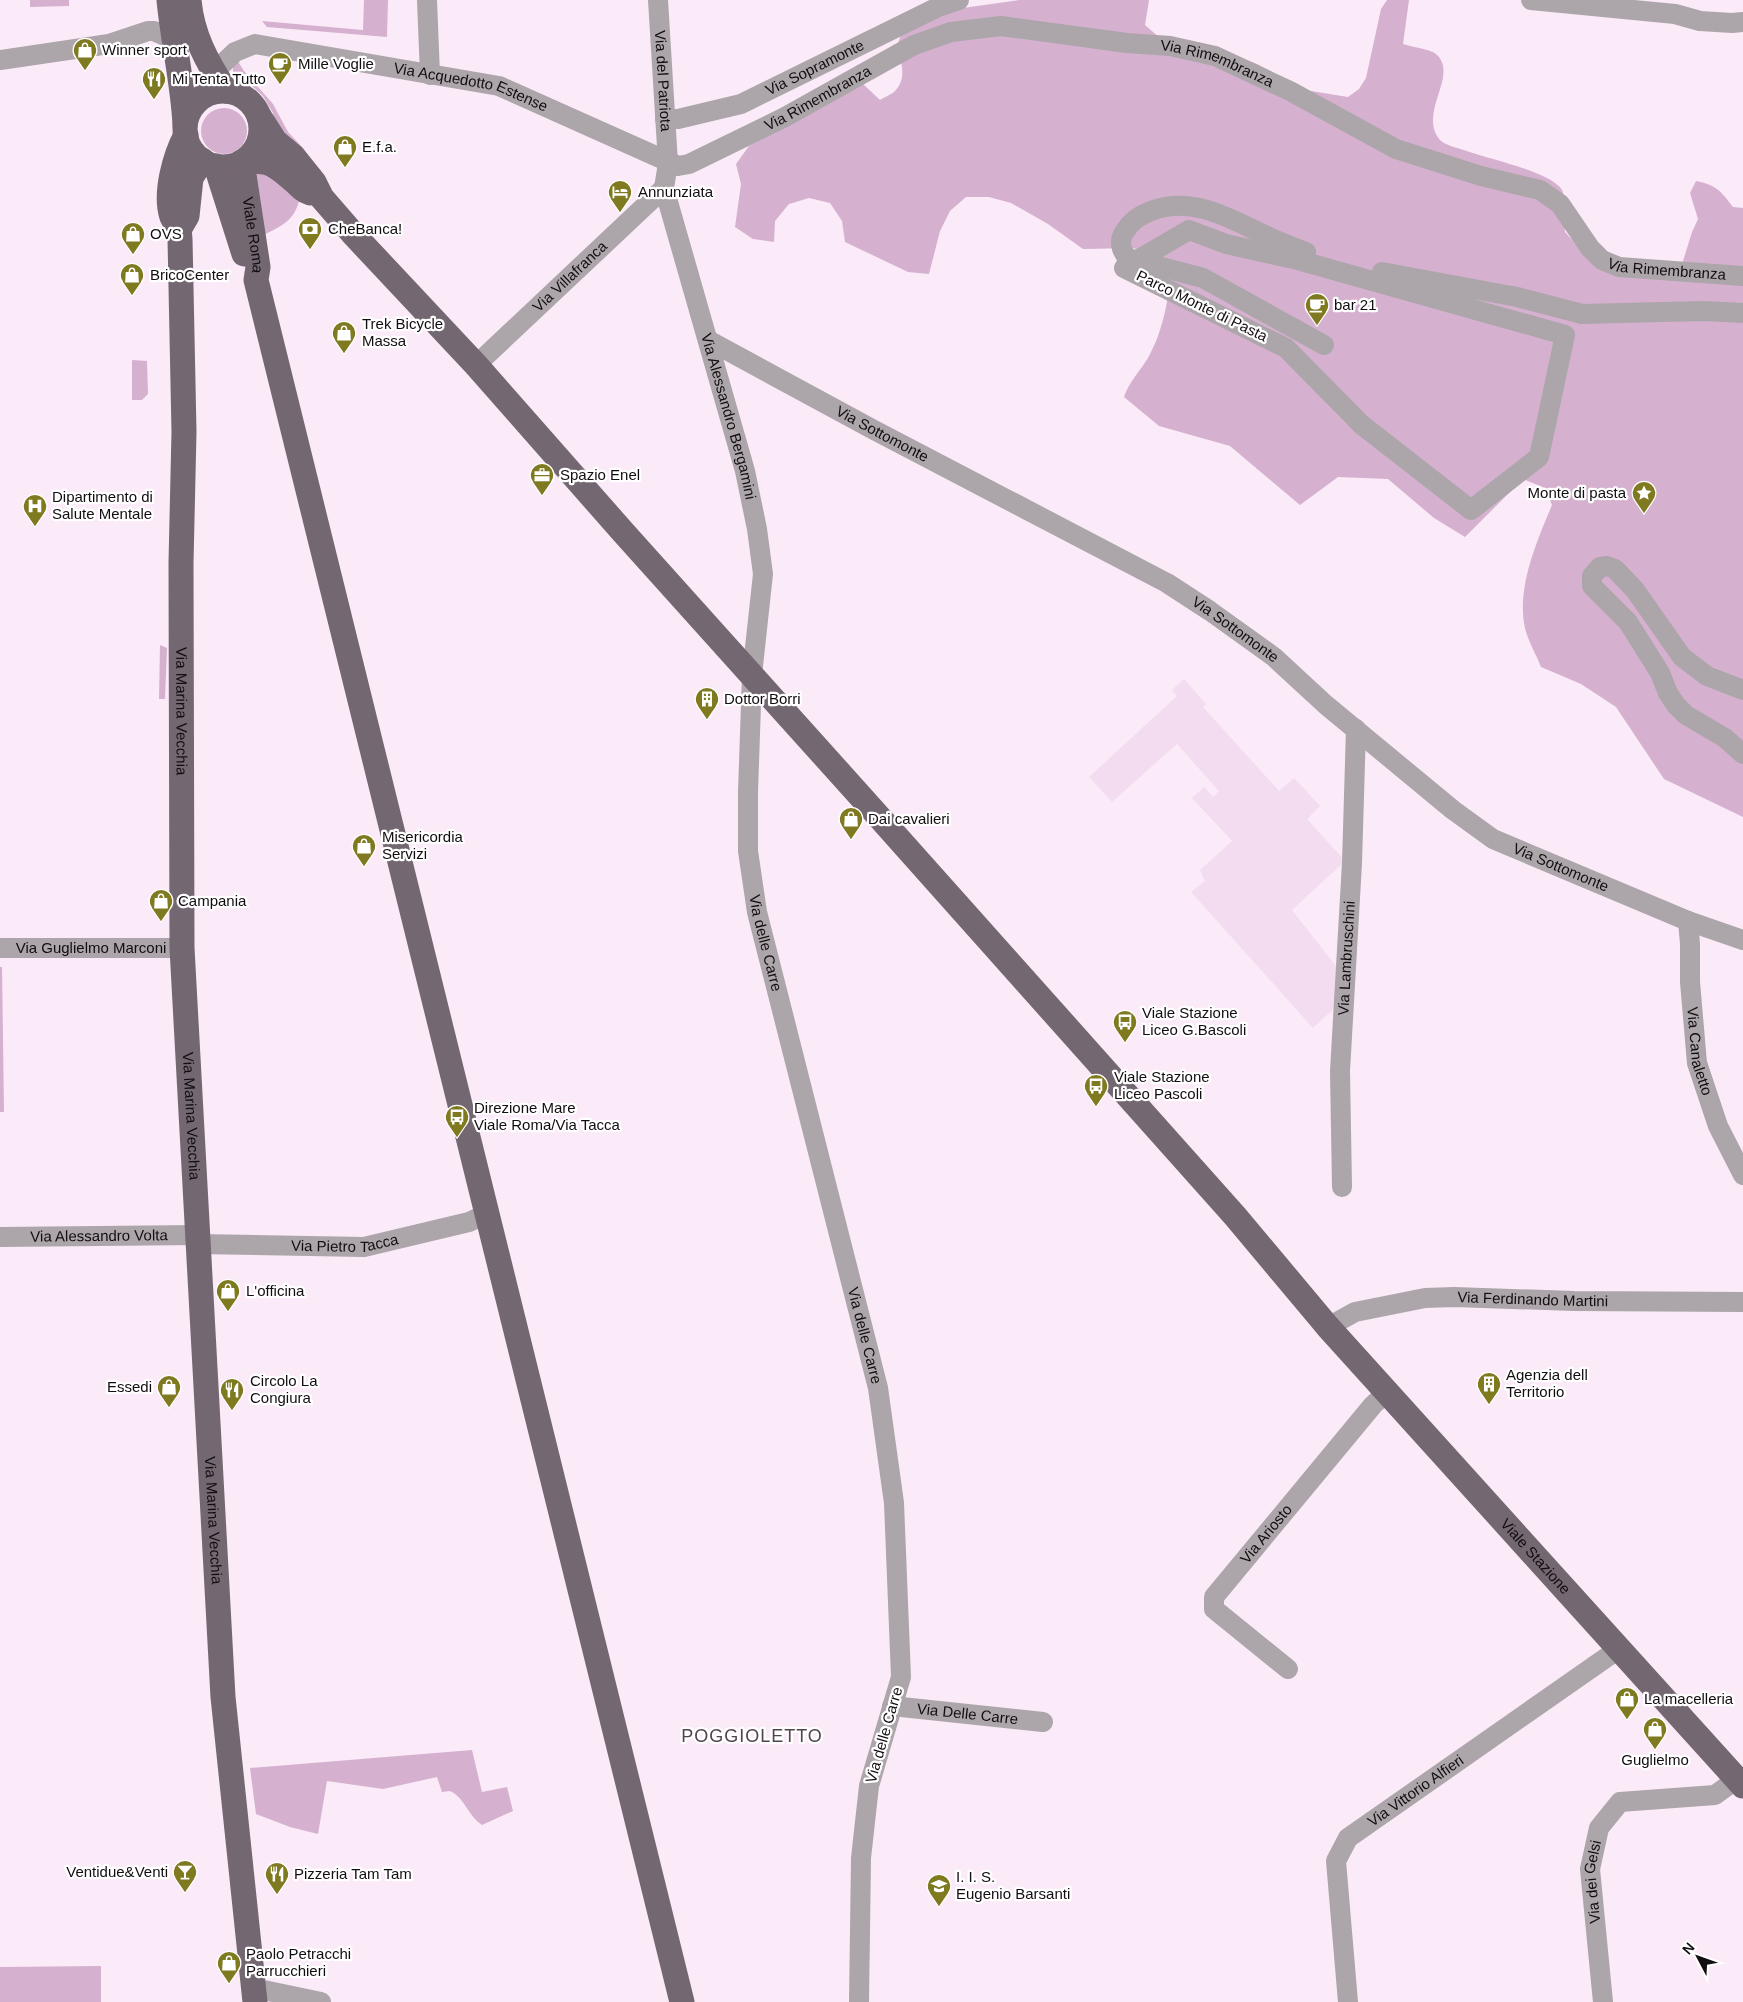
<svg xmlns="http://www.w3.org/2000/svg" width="1743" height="2002" font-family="Helvetica,sans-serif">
<rect width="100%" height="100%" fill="#fbeaf8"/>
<!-- built -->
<path fill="#f3dcef" d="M1184,679L1206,704L1203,707L1279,791L1294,778L1320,806L1307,819L1345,861L1292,910L1340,971V1003L1313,1028L1191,892L1205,881L1200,870L1232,841L1192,798L1204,787L1213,797L1219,791L1177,744L1112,802L1089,777L1177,696L1172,690Z"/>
<!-- green -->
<g fill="#d5b1cf">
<path d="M30,0H69V6L30,7Z"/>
<path d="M364,0H388L387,37L267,27L262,21L363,30Z"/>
<path d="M1019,0H1149L1145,25L1160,38L1215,48L1257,64L1305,90L1348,97L1359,89L1366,78L1381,9L1387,0H1409L1403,44C1412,47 1430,49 1436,54C1460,75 1417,113 1440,140C1445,145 1457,148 1464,150C1487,159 1550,171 1562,190C1566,197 1564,223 1565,232L1585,254L1679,274L1692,232L1698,219L1690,193L1696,181C1716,185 1721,191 1733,207L1743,208V817L1664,779L1616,707L1581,684L1541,667C1536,654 1528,641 1525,628C1516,588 1537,541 1552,505L1545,488L1523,479L1465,537L1434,518L1388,479L1338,477L1300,505L1230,446L1159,426L1124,397C1129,382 1140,371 1148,358C1165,328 1169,293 1173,260L1133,248L1083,249L1048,224L1011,203L989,197H966L950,211L940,231L929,274L908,272L845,242L842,221L830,203L809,198L789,204L775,221L774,242L753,239L735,227L741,184L736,164L749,146L863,84L880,100C884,97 891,95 895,91C907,78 902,62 896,48L901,35L956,9Z"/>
<path d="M236,58L244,71L273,104L288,132L303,148L327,180L275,128L273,113L263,96L250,84L237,78L233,74V65Z"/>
<circle cx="224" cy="131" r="23"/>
<path d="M258,167L300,197C295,221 282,226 261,236L253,171Z"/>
<path d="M132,360L147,361L148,394L142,400H132Z"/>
<path d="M160,645L167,648L165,699H159Z"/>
<path d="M0,967H2L4,1112H0Z"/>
<path d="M472,1750L482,1792L507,1787L513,1811L482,1825C467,1815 466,1799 450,1791L442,1792L437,1777L383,1789L327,1781L318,1834L290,1827L256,1814L250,1768Z"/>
<path d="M101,1966V2002H0V1967Z"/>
</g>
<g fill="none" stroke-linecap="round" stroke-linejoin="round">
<!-- minor -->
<g stroke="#aca5aa" stroke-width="20">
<path d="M427,0L430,75"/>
<path id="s1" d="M658,0L668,163L664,188L745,471L757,529L763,574L752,675L748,792V851L757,912L878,1388L894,1503L901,1677L869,1786L861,1858L859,2002"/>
<path d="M1531,0L1675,14L1700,21L1732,23L1743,22"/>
<path d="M0,60L109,44L148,31H154L172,39"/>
<path id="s2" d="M214,72L235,52L255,44L499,86L678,166L689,164L785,117L914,45L951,32L1001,26L1127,43L1170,46L1215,56L1290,91L1396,149L1481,176L1540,190L1560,204L1590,248L1602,260L1619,267L1743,276"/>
<path id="s3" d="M665,119H678L741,104L938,7L959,0"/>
<path d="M1189,230L1226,244L1298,260L1565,335L1539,457L1471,510L1362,425L1286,348L1124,268Z"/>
<path d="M1306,252C1293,247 1280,242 1267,236C1231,219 1192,195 1151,211C1140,215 1131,221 1125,231C1118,241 1121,251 1128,258L1203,278L1324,345"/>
<path d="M1382,272L1517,297L1582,314L1703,311L1743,313"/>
<path id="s4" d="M708,340L874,430L1167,583L1210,611L1274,657L1326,705L1453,810L1493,839L1688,921L1743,940"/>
<path id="s5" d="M476,365L664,188"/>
<path d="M1743,690L1707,676L1682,657L1635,590L1615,569L1607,566L1600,567L1592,576V586L1628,622L1660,673L1668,693L1676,705L1686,715L1725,738L1743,754"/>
<path id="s6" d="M1688,921L1690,944V982L1697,1063L1718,1126L1743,1175"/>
<path id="s7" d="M0,948H182"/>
<path id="s8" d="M1342,1187L1340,1071L1352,863L1356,729"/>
<path id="s9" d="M0,1237L197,1235"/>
<path id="s10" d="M197,1244L364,1247L469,1222L488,1213"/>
<path id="s11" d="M1328,1327L1355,1312L1425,1298L1454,1297L1574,1301L1743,1302"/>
<path id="s12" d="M1288,1669L1214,1609V1597L1373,1405L1388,1391"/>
<path id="s13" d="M892,1706L1043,1722"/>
<path d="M254,1988L321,2002"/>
<path id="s14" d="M1348,2002L1336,1861L1348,1838L1620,1648"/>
<path id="s15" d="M1603,2002L1590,1869L1599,1828L1620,1802L1715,1795L1737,1779"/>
</g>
<!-- major -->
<g stroke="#736771" stroke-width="25">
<path d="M169,0C173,42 183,83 185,125"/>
<path d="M189,0C192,35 207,62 226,91"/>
<circle cx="223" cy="129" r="38"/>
<path id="s16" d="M259,116L275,141L293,156L314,182L322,198L355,236L476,365L623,532L880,818L1235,1216L1328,1327L1743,1786"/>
<path id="s17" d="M186,135C175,155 164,194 172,217C176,225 180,229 180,239L184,432L181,563L182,948L223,1697L255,2002"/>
<path id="s18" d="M242,162L258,267L256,280L682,2002"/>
<path d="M242,162C269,159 275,164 295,182C300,187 304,191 310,193"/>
<path d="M216,166L244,254"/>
<path d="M180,228L187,216L191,178L202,160"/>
</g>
</g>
<!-- icons -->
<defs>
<g id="shop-pin" transform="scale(1.25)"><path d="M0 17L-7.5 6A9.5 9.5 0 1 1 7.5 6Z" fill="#7f7a20" stroke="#fff"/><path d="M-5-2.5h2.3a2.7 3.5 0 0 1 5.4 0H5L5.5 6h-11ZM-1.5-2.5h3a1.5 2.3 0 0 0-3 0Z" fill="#fff"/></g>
<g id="cafe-pin" transform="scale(1.25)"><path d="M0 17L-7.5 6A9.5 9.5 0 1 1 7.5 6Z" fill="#7f7a20" stroke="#fff"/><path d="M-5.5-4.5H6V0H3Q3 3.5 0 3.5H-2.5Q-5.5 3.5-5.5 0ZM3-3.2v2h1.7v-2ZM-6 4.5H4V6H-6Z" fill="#fff"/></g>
<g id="restaurant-pin" transform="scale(1.25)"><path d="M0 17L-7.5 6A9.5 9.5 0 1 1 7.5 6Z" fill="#7f7a20" stroke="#fff"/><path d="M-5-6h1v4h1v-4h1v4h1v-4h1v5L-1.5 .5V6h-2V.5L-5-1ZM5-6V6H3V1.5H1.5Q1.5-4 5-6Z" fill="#fff"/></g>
<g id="hotel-pin" transform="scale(1.25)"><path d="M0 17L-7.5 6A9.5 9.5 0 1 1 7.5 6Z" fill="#7f7a20" stroke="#fff"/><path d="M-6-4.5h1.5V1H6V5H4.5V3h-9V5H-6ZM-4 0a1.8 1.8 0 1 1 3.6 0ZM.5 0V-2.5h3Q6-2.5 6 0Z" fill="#fff"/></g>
<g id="bank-pin" transform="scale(1.25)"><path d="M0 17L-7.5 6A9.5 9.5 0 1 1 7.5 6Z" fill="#7f7a20" stroke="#fff"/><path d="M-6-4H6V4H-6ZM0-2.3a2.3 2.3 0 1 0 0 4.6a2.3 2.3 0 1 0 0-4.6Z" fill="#fff"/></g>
<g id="office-pin" transform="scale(1.25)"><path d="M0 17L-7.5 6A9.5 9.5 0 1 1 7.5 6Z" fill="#7f7a20" stroke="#fff"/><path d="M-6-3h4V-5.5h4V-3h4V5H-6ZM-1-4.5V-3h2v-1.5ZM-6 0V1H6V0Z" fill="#fff"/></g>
<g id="sight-pin" transform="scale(1.25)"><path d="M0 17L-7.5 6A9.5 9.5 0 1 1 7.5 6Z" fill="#7f7a20" stroke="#fff"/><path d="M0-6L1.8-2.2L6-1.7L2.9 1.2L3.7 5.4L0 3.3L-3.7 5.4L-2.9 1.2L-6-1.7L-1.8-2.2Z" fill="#fff"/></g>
<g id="hospital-pin" transform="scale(1.25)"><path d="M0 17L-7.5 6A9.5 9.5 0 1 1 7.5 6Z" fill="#7f7a20" stroke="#fff"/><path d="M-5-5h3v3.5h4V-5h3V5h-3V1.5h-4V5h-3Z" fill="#fff"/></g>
<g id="building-pin" transform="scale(1.25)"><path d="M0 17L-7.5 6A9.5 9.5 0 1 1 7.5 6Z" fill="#7f7a20" stroke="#fff"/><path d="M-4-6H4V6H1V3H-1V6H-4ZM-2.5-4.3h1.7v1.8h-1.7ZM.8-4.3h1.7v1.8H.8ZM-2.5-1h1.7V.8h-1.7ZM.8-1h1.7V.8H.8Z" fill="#fff"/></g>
<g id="bus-pin" transform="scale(1.25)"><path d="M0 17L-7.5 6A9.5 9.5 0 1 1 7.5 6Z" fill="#7f7a20" stroke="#fff"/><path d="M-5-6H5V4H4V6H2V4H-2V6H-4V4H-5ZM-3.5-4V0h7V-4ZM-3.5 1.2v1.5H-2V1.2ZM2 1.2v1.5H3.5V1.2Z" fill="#fff"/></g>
<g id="bar-pin" transform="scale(1.25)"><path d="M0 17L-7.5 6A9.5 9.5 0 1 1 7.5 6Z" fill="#7f7a20" stroke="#fff"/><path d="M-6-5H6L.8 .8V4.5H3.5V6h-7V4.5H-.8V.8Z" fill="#fff"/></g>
<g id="school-pin" transform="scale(1.25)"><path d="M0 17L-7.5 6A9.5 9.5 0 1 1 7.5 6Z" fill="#7f7a20" stroke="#fff"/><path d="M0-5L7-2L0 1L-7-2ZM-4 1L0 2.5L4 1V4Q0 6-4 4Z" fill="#fff"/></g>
</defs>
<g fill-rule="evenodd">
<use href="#shop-pin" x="85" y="50"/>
<use href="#cafe-pin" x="280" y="64"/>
<use href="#restaurant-pin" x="154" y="79"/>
<use href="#shop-pin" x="345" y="147"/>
<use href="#hotel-pin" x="620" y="192"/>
<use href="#bank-pin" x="310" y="229"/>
<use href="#shop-pin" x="133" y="234"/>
<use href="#shop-pin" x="132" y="275"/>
<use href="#cafe-pin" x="1317" y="305"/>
<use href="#shop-pin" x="344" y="333"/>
<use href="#office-pin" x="542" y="475"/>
<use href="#sight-pin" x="1644" y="493"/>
<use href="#hospital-pin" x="35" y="506"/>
<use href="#building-pin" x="707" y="699"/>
<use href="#shop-pin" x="851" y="819"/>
<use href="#shop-pin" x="364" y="846"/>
<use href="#shop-pin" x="161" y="901"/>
<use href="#bus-pin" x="1125" y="1022"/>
<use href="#bus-pin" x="1096" y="1086"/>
<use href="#bus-pin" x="457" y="1117"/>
<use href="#shop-pin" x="228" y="1291"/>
<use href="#building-pin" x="1489" y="1384"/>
<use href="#shop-pin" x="169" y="1387"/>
<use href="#restaurant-pin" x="232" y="1390"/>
<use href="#shop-pin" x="1627" y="1699"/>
<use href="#shop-pin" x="1655" y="1729"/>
<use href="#bar-pin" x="185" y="1872"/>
<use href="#restaurant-pin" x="277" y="1874"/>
<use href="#school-pin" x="939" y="1886"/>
<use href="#shop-pin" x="229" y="1963"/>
</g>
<g text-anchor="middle" stroke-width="4.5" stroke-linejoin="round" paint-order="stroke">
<!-- poi labels -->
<g font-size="15" fill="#120d11" stroke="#fff" text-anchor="start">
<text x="102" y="55">Winner sport</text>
<text x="298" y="69">Mille Voglie</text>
<text x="172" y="84">Mi Tenta Tutto</text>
<text x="362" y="152">E.f.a.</text>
<text x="638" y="197">Annunziata</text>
<text x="328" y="234">CheBanca!</text>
<text x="150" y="239">OVS</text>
<text x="150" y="280">BricoCenter</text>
<text x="1334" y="310">bar 21</text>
<text x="362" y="329">Trek Bicycle<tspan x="362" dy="17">Massa</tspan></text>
<text x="560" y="480">Spazio Enel</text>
<text x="1626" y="498" text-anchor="end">Monte di pasta</text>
<text x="52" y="502">Dipartimento di<tspan x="52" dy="17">Salute Mentale</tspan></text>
<text x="724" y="704">Dottor Borri</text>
<text x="868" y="824">Dai cavalieri</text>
<text x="382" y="842">Misericordia<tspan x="382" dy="17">Servizi</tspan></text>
<text x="178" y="906">Campania</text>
<text x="1142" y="1018">Viale Stazione<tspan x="1142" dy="17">Liceo G.Bascoli</tspan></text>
<text x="1114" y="1082">Viale Stazione<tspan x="1114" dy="17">Liceo Pascoli</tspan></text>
<text x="474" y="1113">Direzione Mare<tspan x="474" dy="17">Viale Roma/Via Tacca</tspan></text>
<text x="246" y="1296">L'officina</text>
<text x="1506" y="1380">Agenzia dell<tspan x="1506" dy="17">Territorio</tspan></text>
<text x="250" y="1386">Circolo La<tspan x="250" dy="17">Congiura</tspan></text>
<text x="152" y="1392" text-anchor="end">Essedi</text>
<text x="1644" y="1704">La macelleria</text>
<text x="1655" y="1765" text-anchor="middle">Guglielmo</text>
<text x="168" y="1877" text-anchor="end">Ventidue&amp;Venti</text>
<text x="294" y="1879">Pizzeria Tam Tam</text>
<text x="956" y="1882">I. I. S.<tspan x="956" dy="17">Eugenio Barsanti</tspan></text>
<text x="246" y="1959">Paolo Petracchi<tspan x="246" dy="17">Parrucchieri</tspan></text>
</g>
<!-- street labels -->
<g font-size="15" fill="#120d11" stroke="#fff">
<text dy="5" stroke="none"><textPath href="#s2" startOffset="1070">Via Rimembranza</textPath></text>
<text dy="5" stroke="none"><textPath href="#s3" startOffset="160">Via Sopramonte</textPath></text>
<text dy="5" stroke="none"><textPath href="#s1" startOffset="81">Via del Patriota</textPath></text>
<text dy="5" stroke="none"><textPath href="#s2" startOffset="271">Via Acquedotto Estense</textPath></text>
<text dy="5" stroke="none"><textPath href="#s2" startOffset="650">Via Rimembranza</textPath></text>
<text dy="5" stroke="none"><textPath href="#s18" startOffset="74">Viale Roma</textPath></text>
<text dy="5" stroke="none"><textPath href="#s2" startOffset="1580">Via Rimembranza</textPath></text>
<text dy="5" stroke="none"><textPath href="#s5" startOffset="129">Via Villafranca</textPath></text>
<text transform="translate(1202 306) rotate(26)" y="5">Parco Monte di Pasta</text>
<text dy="5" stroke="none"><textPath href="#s1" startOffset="426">Via Alessandro Bergamini</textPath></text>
<text dy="5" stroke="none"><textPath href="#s4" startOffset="198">Via Sottomonte</textPath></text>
<text dy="5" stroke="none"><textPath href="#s4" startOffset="602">Via Sottomonte</textPath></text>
<text dy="5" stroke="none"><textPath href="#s17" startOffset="581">Via Marina Vecchia</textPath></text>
<text dy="5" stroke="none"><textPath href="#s4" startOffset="1008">Via Sottomonte</textPath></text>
<text dy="5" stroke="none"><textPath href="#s1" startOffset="959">Via delle Carre</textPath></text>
<text dy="5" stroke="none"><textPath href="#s7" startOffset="91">Via Guglielmo Marconi</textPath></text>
<text dy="5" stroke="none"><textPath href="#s8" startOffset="229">Via Lambruschini</textPath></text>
<text dy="5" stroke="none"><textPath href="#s6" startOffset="131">Via Canaletto</textPath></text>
<text dy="5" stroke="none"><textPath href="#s17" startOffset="986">Via Marina Vecchia</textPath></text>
<text dy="5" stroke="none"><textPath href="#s9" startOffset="99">Via Alessandro Volta</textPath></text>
<text dy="5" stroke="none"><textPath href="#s10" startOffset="148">Via Pietro Tacca</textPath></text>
<text dy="5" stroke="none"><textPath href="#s11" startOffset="210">Via Ferdinando Martini</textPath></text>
<text dy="5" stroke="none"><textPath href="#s1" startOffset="1364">Via delle Carre</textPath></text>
<text dy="5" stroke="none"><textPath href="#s17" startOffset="1391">Via Marina Vecchia</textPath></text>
<text dy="5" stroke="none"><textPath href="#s12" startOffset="189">Via Ariosto</textPath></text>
<text dy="5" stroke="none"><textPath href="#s16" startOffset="1926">Viale Stazione</textPath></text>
<text dy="5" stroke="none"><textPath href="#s13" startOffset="76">Via Delle Carre</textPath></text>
<text transform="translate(884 1735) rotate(-74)" y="5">Via delle Carre</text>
<text dy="5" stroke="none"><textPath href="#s14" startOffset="250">Via Vittorio Alfieri</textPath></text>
<text dy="5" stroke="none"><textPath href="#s15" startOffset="121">Via dei Gelsi</textPath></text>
</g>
<!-- quarter labels -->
<g font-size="18" letter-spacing="1" fill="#51444f" stroke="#fff">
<text x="752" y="1742">POGGIOLETTO</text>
</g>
</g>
<!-- north arrow -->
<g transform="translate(1698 1957) rotate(311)" stroke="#ffffff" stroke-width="4" paint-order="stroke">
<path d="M0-4L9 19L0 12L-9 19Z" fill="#120d11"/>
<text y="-8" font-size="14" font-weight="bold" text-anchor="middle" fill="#120d11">N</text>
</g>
</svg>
